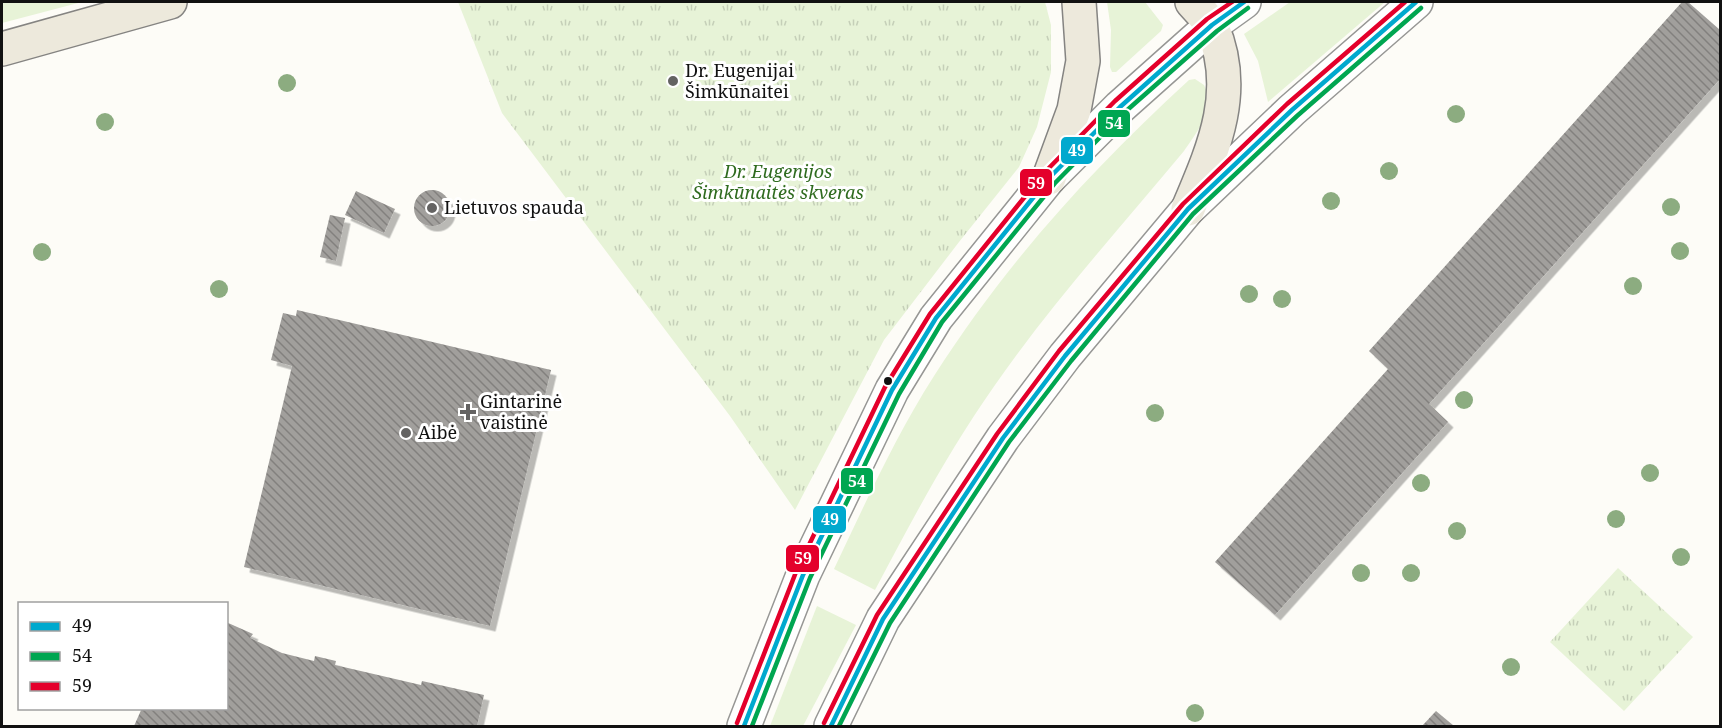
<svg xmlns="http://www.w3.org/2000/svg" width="1722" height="728" font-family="'Noto Serif',serif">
<defs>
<pattern id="park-tufts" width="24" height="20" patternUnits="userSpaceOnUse" patternTransform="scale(1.5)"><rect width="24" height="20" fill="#e7f3d7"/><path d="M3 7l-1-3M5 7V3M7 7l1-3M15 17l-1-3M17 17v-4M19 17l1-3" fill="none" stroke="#c5cfb8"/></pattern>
<pattern id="building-back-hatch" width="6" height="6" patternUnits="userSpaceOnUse" patternTransform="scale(1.5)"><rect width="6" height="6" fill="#a19f9c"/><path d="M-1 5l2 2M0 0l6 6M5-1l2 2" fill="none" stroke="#82807e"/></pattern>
<filter id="shadow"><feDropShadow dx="5.5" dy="5.5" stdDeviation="0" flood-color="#0004"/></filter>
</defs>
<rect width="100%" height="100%" fill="#fdfcf7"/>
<!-- grass -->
<g fill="#e7f3d7">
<path d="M2,2H82L2,23Z"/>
<path d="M1107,2H1145L1163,25L1161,31L1116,72H1112L1110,67L1111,30Z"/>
<path d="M1290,2H1385L1268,102L1258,61L1244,34Z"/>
<path d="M1195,79L1204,85C1216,109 1197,132 1184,151C1120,228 1052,303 995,385C949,450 912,520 875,590L834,569C865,504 895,437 934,376C1007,262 1090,171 1189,80Z"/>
<path d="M817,606L856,625L803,726H770Z"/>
</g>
<!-- park -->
<g fill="url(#park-tufts)">
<path d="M458,2H1045L1051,25V72L1037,127L1019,167L959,242L884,340L795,510L730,416L502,113Z"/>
<path d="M1618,568L1693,637L1624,711L1550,642Z"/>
</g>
<!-- building -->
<g fill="url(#building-back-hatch)" filter="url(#shadow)">
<path d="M1682,2H1688L1720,30V79L1429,404L1448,422L1275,615L1215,562L1388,369L1369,351Z"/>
<circle cx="432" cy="208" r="18"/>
<path d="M356,191L395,209L384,233L345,215Z"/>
<path d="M330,215L345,218L336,261L320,257Z"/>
<path d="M297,310L551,370L490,626L244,567L292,366L271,360L283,313L296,316Z"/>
<path d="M226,622L253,634L250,638L282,653L314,661L315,656L336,661L335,665L421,685L422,681L484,695L477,726H134L142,708H226Z"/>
<path d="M1436,711L1454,726H1422Z"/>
</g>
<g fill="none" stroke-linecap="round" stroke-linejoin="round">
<!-- tertiary casing -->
<g stroke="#979795" stroke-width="36">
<g id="tertiary">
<path d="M744,726L803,575L892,390L936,318L1049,178L1120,107L1212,25L1244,2"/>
<path d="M831,726L883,619L1003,438L1065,356L1188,209L1292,110L1416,2"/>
</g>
</g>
<!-- primary casing -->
<g stroke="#858482" stroke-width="36">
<g id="primary">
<path d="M2,49L170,2"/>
<path d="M1049,178L1074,110L1083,61L1079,2"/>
<path d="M1188,209C1213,150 1240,91 1212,27C1208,18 1198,9 1192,2"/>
</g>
</g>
<!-- tertiary -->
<use href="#tertiary" stroke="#fffffe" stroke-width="33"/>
<!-- primary -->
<use href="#primary" stroke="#ede9dc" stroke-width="33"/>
<!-- bus-1 casing -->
<g stroke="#fff" stroke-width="9">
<g id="bus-1">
<path d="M744,726L803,575L892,390L936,318L1049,178L1120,107L1212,25L1244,2"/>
<path d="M831,726L883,619L1003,438L1065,356L1188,209L1292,110L1416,2"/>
</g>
</g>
<!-- bus-2 casing -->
<g stroke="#fff" stroke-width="9">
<g id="bus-2">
<path d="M752,726L810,578L899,394L942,322L1055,183L1125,112L1217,31L1248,8"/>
<path d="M839,726L890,623L1009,442L1071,361L1193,214L1297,116L1421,8"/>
</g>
</g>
<!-- bus-3 casing -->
<g stroke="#fff" stroke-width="9">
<g id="bus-3">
<path d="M737,723L796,572L885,387L930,314L1044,173L1115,101L1207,19L1232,2"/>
<path d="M824,723L877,615L997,434L1059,351L1183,204L1287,104L1405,2"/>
</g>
</g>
<!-- bus-1 -->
<use href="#bus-1" stroke="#00a9ce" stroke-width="4.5"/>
<!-- bus-2 -->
<use href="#bus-2" stroke="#00a651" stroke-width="4.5"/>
<!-- bus-3 -->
<use href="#bus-3" stroke="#e4002b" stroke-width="4.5"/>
</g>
<!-- trees -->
<g fill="#8cac80">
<circle cx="287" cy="83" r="9"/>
<circle cx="1456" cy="114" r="9"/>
<circle cx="105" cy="122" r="9"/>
<circle cx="1389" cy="171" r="9"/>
<circle cx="1331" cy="201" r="9"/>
<circle cx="1671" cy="207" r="9"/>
<circle cx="1680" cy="251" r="9"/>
<circle cx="42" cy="252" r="9"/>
<circle cx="1633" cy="286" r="9"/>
<circle cx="219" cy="289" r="9"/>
<circle cx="1249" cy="294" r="9"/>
<circle cx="1282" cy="299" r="9"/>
<circle cx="1464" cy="400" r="9"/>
<circle cx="1155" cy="413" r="9"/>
<circle cx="1650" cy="473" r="9"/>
<circle cx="1421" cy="483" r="9"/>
<circle cx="1616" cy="519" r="9"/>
<circle cx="1457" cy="531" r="9"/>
<circle cx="1681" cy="557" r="9"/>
<circle cx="1361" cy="573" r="9"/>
<circle cx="1411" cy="573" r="9"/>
<circle cx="1511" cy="667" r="9"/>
<circle cx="1195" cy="713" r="9"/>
</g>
<!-- markers -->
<g fill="#646362" stroke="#fff" stroke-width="2">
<circle cx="673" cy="81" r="6"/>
<circle cx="432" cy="208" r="6"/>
<path d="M465 403h6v6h6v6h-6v6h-6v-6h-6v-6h6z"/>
<circle cx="406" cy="433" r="6"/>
</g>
<circle fill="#111" stroke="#fff" stroke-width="2" cx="888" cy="381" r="5"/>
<g text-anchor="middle" stroke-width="6" stroke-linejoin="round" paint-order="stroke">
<!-- poi labels -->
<g font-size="18" fill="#111" stroke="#fff" text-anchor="start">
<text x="685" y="77">Dr. Eugenijai<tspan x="685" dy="21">Šimkūnaitei</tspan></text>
<text x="444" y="214">Lietuvos spauda</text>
<text x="480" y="408">Gintarinė<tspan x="480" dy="21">vaistinė</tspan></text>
<text x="418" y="439">Aibė</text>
</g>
<!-- park labels -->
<g font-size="18" font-style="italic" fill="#2f6b1f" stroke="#fff">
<text x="778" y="178">Dr. Eugenijos<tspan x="778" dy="21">Šimkūnaitės skveras</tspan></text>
</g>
</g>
<g stroke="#fff" stroke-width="2">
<rect x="1097" y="109" width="34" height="29" rx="6" fill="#00a651"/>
<rect x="1060" y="136" width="34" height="29" rx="6" fill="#00a9ce"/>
<rect x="1019" y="168" width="34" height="29" rx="6" fill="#e4002b"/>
<rect x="840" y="467" width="34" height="28" rx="6" fill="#00a651"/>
<rect x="812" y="505" width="35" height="29" rx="6" fill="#00a9ce"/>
<rect x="785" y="544" width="35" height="29" rx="6" fill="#e4002b"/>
</g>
<g font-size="16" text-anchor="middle" font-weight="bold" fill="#fff">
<text x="1114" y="129">54</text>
<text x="1077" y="156">49</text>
<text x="1036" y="189">59</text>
<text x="857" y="487">54</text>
<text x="830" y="525">49</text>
<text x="803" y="564">59</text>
</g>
<!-- border -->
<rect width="1722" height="728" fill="none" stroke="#111111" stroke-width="6"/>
<!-- legend -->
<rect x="18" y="602" width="210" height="108" fill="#ffffff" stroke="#a0a0a0" stroke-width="1.5"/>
<rect x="30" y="622" width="30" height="9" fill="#00a9ce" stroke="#a0a0a0" stroke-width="1.5"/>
<text x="72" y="632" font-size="18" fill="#111111">49</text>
<rect x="30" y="652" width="30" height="9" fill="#00a651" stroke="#a0a0a0" stroke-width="1.5"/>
<text x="72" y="662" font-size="18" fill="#111111">54</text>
<rect x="30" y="682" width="30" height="9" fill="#e4002b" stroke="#a0a0a0" stroke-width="1.5"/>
<text x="72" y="692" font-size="18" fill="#111111">59</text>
</svg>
